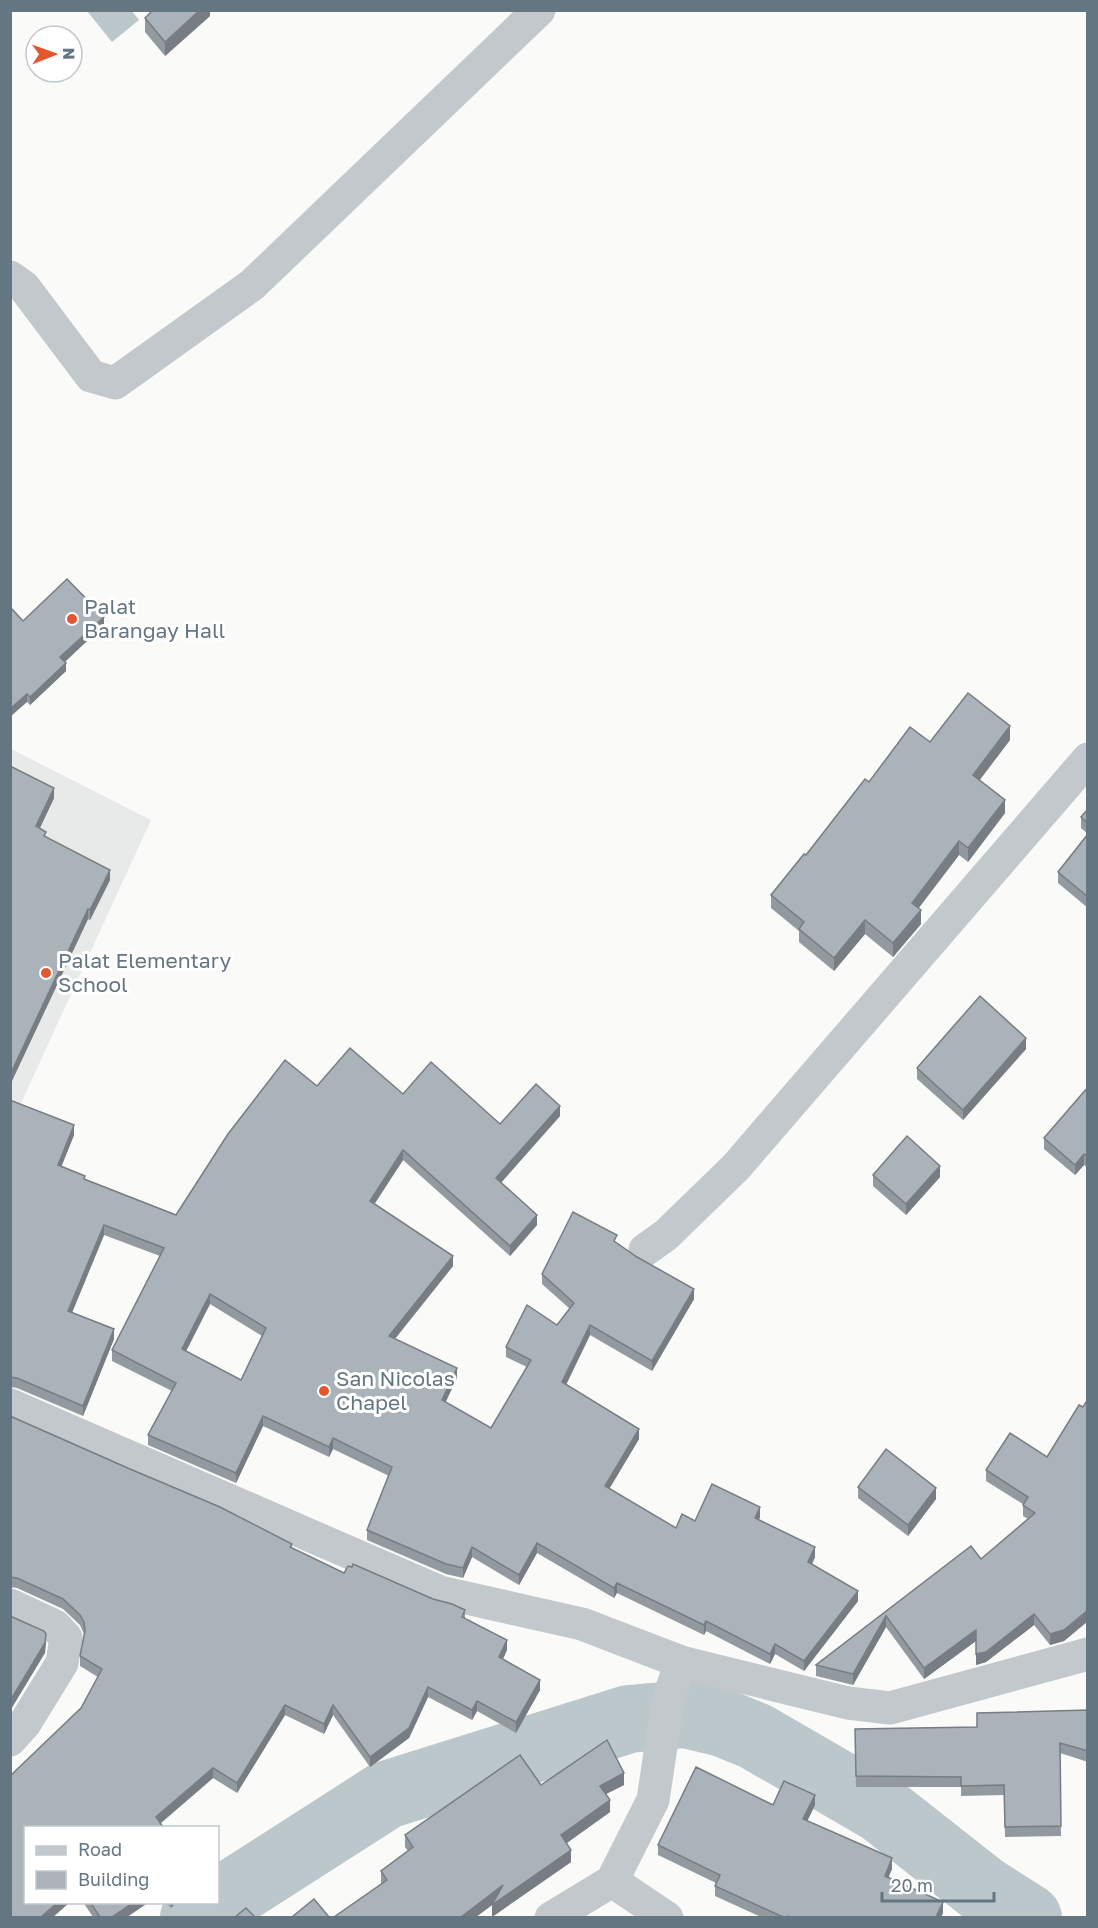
<svg xmlns="http://www.w3.org/2000/svg" width="1098" height="1928" font-family="'Golos Text',sans-serif">
<rect width="100%" height="100%" fill="#fafaf8"/>
<!-- built -->
<path fill="#e8e9e9" d="M11,749L151,820L11,1125Z"/>
<!-- water -->
<path fill="#bbc7cb" d="M87,11H132L139,20L112,42Z"/>
<g fill="none" stroke-linecap="round" stroke-linejoin="round">
<!-- river -->
<path stroke="#bbc7cb" stroke-width="68" d="M194,1918L386,1795L629,1719L685,1714L723,1723L755,1736L881,1809L984,1890L1028,1918"/>
<!-- minor -->
<g stroke="#c3c8cc" stroke-width="33">
<path d="M10,277L24,287L91,376L115,383L252,285L539,10"/>
<path d="M645,1250L666,1235L736,1167L1088,759"/>
<path d="M10,1405L440,1592L582,1624L681,1662L848,1703L890,1708L1088,1654"/>
<path d="M10,1605L55,1626L66,1638L62,1663L25,1723L10,1740"/>
<path d="M612,1881L667,1918"/>
<path d="M551,1918L612,1881L653,1800L668,1700L681,1662"/>
</g>
</g>
<!-- wall -->
<g fill="#929a9f" fill-rule="evenodd">
<path d="M153,10H211L210,12V16L165,56L145,32V18Z"/>
<path d="M23,621L104,625L65,662L66,671L30,705L27,702Z"/>
<path d="M1010,740L979,780L1005,813L968,862L959,855L918,908L921,924L893,957L865,934L834,971L799,942V931L771,908V895L806,855L869,782L930,742Z"/>
<path d="M10,766L54,798L40,828L46,837L110,880L90,920L88,919L10,1085Z"/>
<path d="M1088,809V834L1081,828V817Z"/>
<path d="M1088,834V908L1058,883V872Z"/>
<path d="M1026,1049L963,1120L917,1079V1068Z"/>
<path d="M317,1086L403,1094L500,1124L560,1116L501,1183L537,1225L510,1256L403,1160L374,1204L453,1266L395,1339L457,1378L445,1402L491,1428L527,1367L506,1357V1347L557,1325L570,1309L542,1284V1274L617,1243L694,1299L652,1371L590,1335L566,1385L639,1439L609,1489L676,1528L695,1521L760,1517L759,1519L815,1557L812,1564L858,1601L804,1671L775,1654L770,1664L706,1631L704,1635L617,1593L614,1598L537,1553L519,1585L472,1557L463,1578L446,1574L367,1540V1530L389,1476L333,1449L329,1457L263,1426L236,1483L148,1445V1435L172,1391L112,1361V1350L160,1256L104,1235L72,1313L114,1339L83,1416L17,1388L10,1387V1100L74,1135L61,1167L85,1179L176,1215ZM210,1304L262,1336L241,1380L186,1351Z"/>
<path d="M1088,1087V1168L1084,1165L1075,1175L1044,1149V1138Z"/>
<path d="M873,1175L940,1177L906,1215L873,1186Z"/>
<path d="M1088,1399V1621L1064,1641L1050,1645L1034,1625L986,1662L976,1665V1641L924,1679L886,1627L853,1685L816,1676V1665L971,1546L981,1559L1028,1519L1023,1516V1504L986,1481V1470L1047,1457L1083,1407Z"/>
<path d="M10,1416L130,1469L220,1507L292,1544V1548L344,1573L348,1566L352,1567L353,1564L433,1599L452,1604L465,1610V1619L507,1640V1650L503,1659L540,1680V1690L516,1733L477,1711L472,1720L428,1697L409,1738L370,1767L333,1715L324,1734L285,1715L237,1793L213,1778L161,1823L163,1827H26V1902H70L53,1917H10V1776L81,1708L98,1677L80,1666V1656L84,1634L80,1625L63,1609L17,1588L10,1587Z"/>
<path d="M858,1487L936,1499L908,1536L858,1498Z"/>
<path d="M1088,1710V1762L1060,1753L1061,1836L1005,1837L1004,1795L961,1796V1787H856L855,1729L977,1727Z"/>
<path d="M541,1785H624L606,1794L610,1812L567,1843L571,1862L492,1917L493,1904L476,1917L381,1883V1871L408,1851L405,1847V1835Z"/>
<path d="M773,1805H815L807,1821L892,1869L888,1877L943,1913L941,1917H761L715,1896V1886L716,1883L658,1855V1845Z"/>
<path d="M83,1902H149L127,1917H93Z"/>
<path d="M165,1902H176L171,1908Z"/>
</g>
<!-- shaded-wall -->
<g fill="#777d82">
<path d="M200,10H211L210,12V16L165,56V42Z"/>
<path d="M104,617V625L60,666V657Z"/>
<path d="M66,663V671L30,705V697Z"/>
<path d="M27,694V702L10,717V709Z"/>
<path d="M1010,726V740L973,789V775Z"/>
<path d="M54,788V798L36,836V826Z"/>
<path d="M1005,800V813L968,862V848Z"/>
<path d="M959,841V855L912,917V903Z"/>
<path d="M110,870V880L90,920V910Z"/>
<path d="M88,909V919L10,1085V1075Z"/>
<path d="M921,910V924L893,957V943Z"/>
<path d="M865,920V934L834,971V958Z"/>
<path d="M1026,1038V1049L963,1120V1110Z"/>
<path d="M560,1106V1116L496,1188V1178Z"/>
<path d="M74,1125V1135L58,1175V1165Z"/>
<path d="M403,1150V1160L370,1211V1201Z"/>
<path d="M1084,1154V1165L1075,1175V1165Z"/>
<path d="M940,1166V1177L906,1215V1204Z"/>
<path d="M537,1215V1225L510,1256V1246Z"/>
<path d="M104,1225V1235L68,1322V1311Z"/>
<path d="M453,1256V1266L389,1346V1336Z"/>
<path d="M694,1289V1299L652,1371V1361Z"/>
<path d="M210,1294V1304L182,1359V1349Z"/>
<path d="M590,1325V1335L562,1393V1382Z"/>
<path d="M114,1329V1339L83,1416V1406Z"/>
<path d="M457,1368V1378L442,1410V1400Z"/>
<path d="M263,1416V1426L236,1483V1473Z"/>
<path d="M639,1429V1439L605,1496V1486Z"/>
<path d="M333,1438V1449L329,1457V1447Z"/>
<path d="M936,1488V1499L908,1536V1525Z"/>
<path d="M760,1507V1517L755,1528V1518Z"/>
<path d="M537,1543V1553L519,1585V1575Z"/>
<path d="M472,1547V1557L463,1578V1568Z"/>
<path d="M815,1547V1557L808,1572V1562Z"/>
<path d="M617,1583V1593L614,1598V1588Z"/>
<path d="M858,1591V1601L804,1671V1661Z"/>
<path d="M1088,1610V1621L1064,1641L1050,1645V1634Z"/>
<path d="M1034,1614V1625L986,1662L976,1665V1654Z"/>
<path d="M886,1616V1627L853,1685V1674Z"/>
<path d="M706,1621V1631L704,1635V1625Z"/>
<path d="M976,1630V1641L924,1679V1668Z"/>
<path d="M46,1634V1644L45,1653L10,1711V1701Z"/>
<path d="M507,1640V1650L499,1667V1657Z"/>
<path d="M775,1644V1654L770,1664V1654Z"/>
<path d="M540,1680V1690L516,1733V1722Z"/>
<path d="M428,1687V1697L409,1738L370,1767V1757Z"/>
<path d="M477,1701V1711L472,1720V1710Z"/>
<path d="M285,1705V1715L237,1793V1783Z"/>
<path d="M333,1705V1715L324,1734V1724Z"/>
<path d="M213,1768V1778L156,1827V1817Z"/>
<path d="M624,1773V1785L600,1797V1786Z"/>
<path d="M815,1795V1805L803,1830V1819Z"/>
<path d="M610,1800V1812L561,1847V1835Z"/>
<path d="M571,1850V1862L492,1917V1905Z"/>
<path d="M892,1858V1869L885,1886V1876Z"/>
<path d="M503,1885V1897L476,1917H461Z"/>
<path d="M58,1902H70L53,1917H41Z"/>
<path d="M134,1902H149L127,1917H112Z"/>
<path d="M171,1902H176L171,1908Z"/>
<path d="M943,1902V1913L941,1917H936Z"/>
</g>
<!-- building -->
<g fill="#aab3b9" stroke="#777d82" stroke-width="1.5" fill-rule="evenodd">
<path d="M153,10H200L165,42L145,18Z"/>
<path d="M67,579L104,617L60,657L66,663L30,697L27,694L10,709V607L23,621Z"/>
<path d="M968,693L1010,726L973,775L1005,800L968,848L959,841L912,903L921,910L893,943L865,920L834,958L799,929L804,922L771,895L804,854L806,855L865,779L869,782L910,727L930,742Z"/>
<path d="M10,766L54,788L36,826L46,832L44,836L110,870L90,910L88,909L10,1075Z"/>
<path d="M1088,809V823L1081,817Z"/>
<path d="M1088,834V897L1058,872Z"/>
<path d="M980,996L1026,1038L963,1110L917,1068Z"/>
<path d="M350,1048L403,1094L431,1062L500,1124L536,1084L560,1106L496,1178L537,1215L510,1246L403,1150L370,1201L453,1256L389,1336L457,1368L442,1400L491,1428L531,1360L506,1347L527,1305L557,1325L574,1303L542,1274L573,1212L617,1235L614,1241L637,1257L694,1289L652,1361L590,1325L562,1382L639,1429L605,1486L676,1528L682,1514L695,1521L712,1484L760,1507L755,1518L815,1547L808,1562L858,1591L804,1661L775,1644L770,1654L706,1621L704,1625L617,1583L614,1588L537,1543L519,1575L472,1547L463,1568L446,1564L367,1530L392,1467L333,1438L329,1447L263,1416L236,1473L148,1435L176,1383L112,1350L164,1248L104,1225L68,1311L114,1329L83,1406L17,1378L10,1377V1100L74,1125L58,1165L85,1176L84,1179L176,1215L228,1134L285,1060L317,1086ZM210,1294L266,1328L241,1380L182,1349Z"/>
<path d="M1088,1087V1157L1084,1154L1075,1165L1044,1138Z"/>
<path d="M907,1136L940,1166L906,1204L873,1175Z"/>
<path d="M1088,1399V1610L1064,1630L1050,1634L1034,1614L986,1652L976,1654V1630L924,1668L886,1616L853,1674L816,1665L971,1546L981,1559L1035,1513L1023,1505L1028,1497L986,1470L1010,1433L1047,1457L1079,1405L1083,1407Z"/>
<path d="M10,1416L130,1469L220,1507L292,1544L290,1547L344,1573L348,1566L352,1567L353,1564L433,1599L452,1604L465,1610L462,1617L507,1640L499,1657L540,1680L516,1722L477,1701L472,1710L428,1687L409,1728L370,1757L333,1705L324,1724L285,1705L237,1783L213,1768L156,1817L163,1827H26V1902H58L41,1917H10V1776L81,1708L102,1669L80,1656L85,1631L84,1622L80,1615L63,1599L17,1578L10,1577Z"/>
<path d="M886,1449L936,1488L908,1525L858,1487Z"/>
<path d="M10,1616L44,1631L46,1634L45,1643L10,1701Z"/>
<path d="M1088,1710V1751L1060,1743L1061,1826L1005,1827L1004,1785L961,1786V1777L856,1776L855,1729L977,1727V1713Z"/>
<path d="M607,1740L624,1773L600,1786L610,1800L561,1835L571,1850L492,1905L503,1885L461,1917H334L387,1880L381,1871L413,1847L405,1835L520,1755L541,1785Z"/>
<path d="M696,1767L773,1805L784,1781L815,1795L803,1819L892,1858L885,1876L943,1902L936,1917H791L788,1916V1917H783L715,1886L720,1875L658,1845Z"/>
<path d="M314,1899L329,1917H292Z"/>
<path d="M90,1902H134L112,1917H100Z"/>
<path d="M246,1908L255,1917H235Z"/>
</g>
<!-- markers -->
<g fill="#e4572e" stroke="#fff" stroke-width="2">
<circle cx="72" cy="619" r="6"/>
<circle cx="46" cy="973" r="6"/>
<circle cx="324" cy="1391" r="6"/>
</g>
<g text-anchor="middle" stroke-width="6" stroke-linejoin="round" paint-order="stroke">
<!-- poi labels -->
<g font-size="21" fill="#657683" stroke="#fff" text-anchor="start">
<text x="84" y="614">Palat<tspan x="84" dy="24">Barangay Hall</tspan></text>
<text x="58" y="968">Palat Elementary<tspan x="58" dy="24">School</tspan></text>
<text x="336" y="1386">San Nicolas<tspan x="336" dy="24">Chapel</tspan></text>
</g>
</g>
<!-- border -->
<rect width="1098" height="1928" fill="none" stroke="#657683" stroke-width="24"/>
<!-- legend -->
<rect x="24" y="1826" width="195" height="78" fill="#ffffff" stroke="#c1c8cd" stroke-width="1.5"/>
<rect x="36" y="1846" width="30" height="9" fill="#c3c8cc" stroke="#c1c8cd" stroke-width="1.5"/>
<text x="78" y="1856" font-size="18" fill="#657683">Road</text>
<rect x="36" y="1871" width="30" height="18" fill="#aab3b9" stroke="#c1c8cd" stroke-width="1.5"/>
<text x="78" y="1886" font-size="18" fill="#657683">Building</text>
<!-- north arrow -->
<g transform="translate(54 54) rotate(89)"><circle r="28" fill="#ffffff" stroke="#c1c8cd" stroke-width="1.5"/>
<path d="M0-4.5L10 22L0 15L-10 22Z" fill="#e4572e"/>
<text y="-9" font-size="16" font-weight="bold" text-anchor="middle" fill="#657683">N</text>
</g>
<!-- scale -->
<path d="M882 1892v9h112v-9" fill="none" stroke="#657683" stroke-width="3"/>
<text x="891" y="1892" font-size="18" fill="#657683" stroke="#ffffff" stroke-width="4.5" paint-order="stroke">20 m</text>
</svg>
